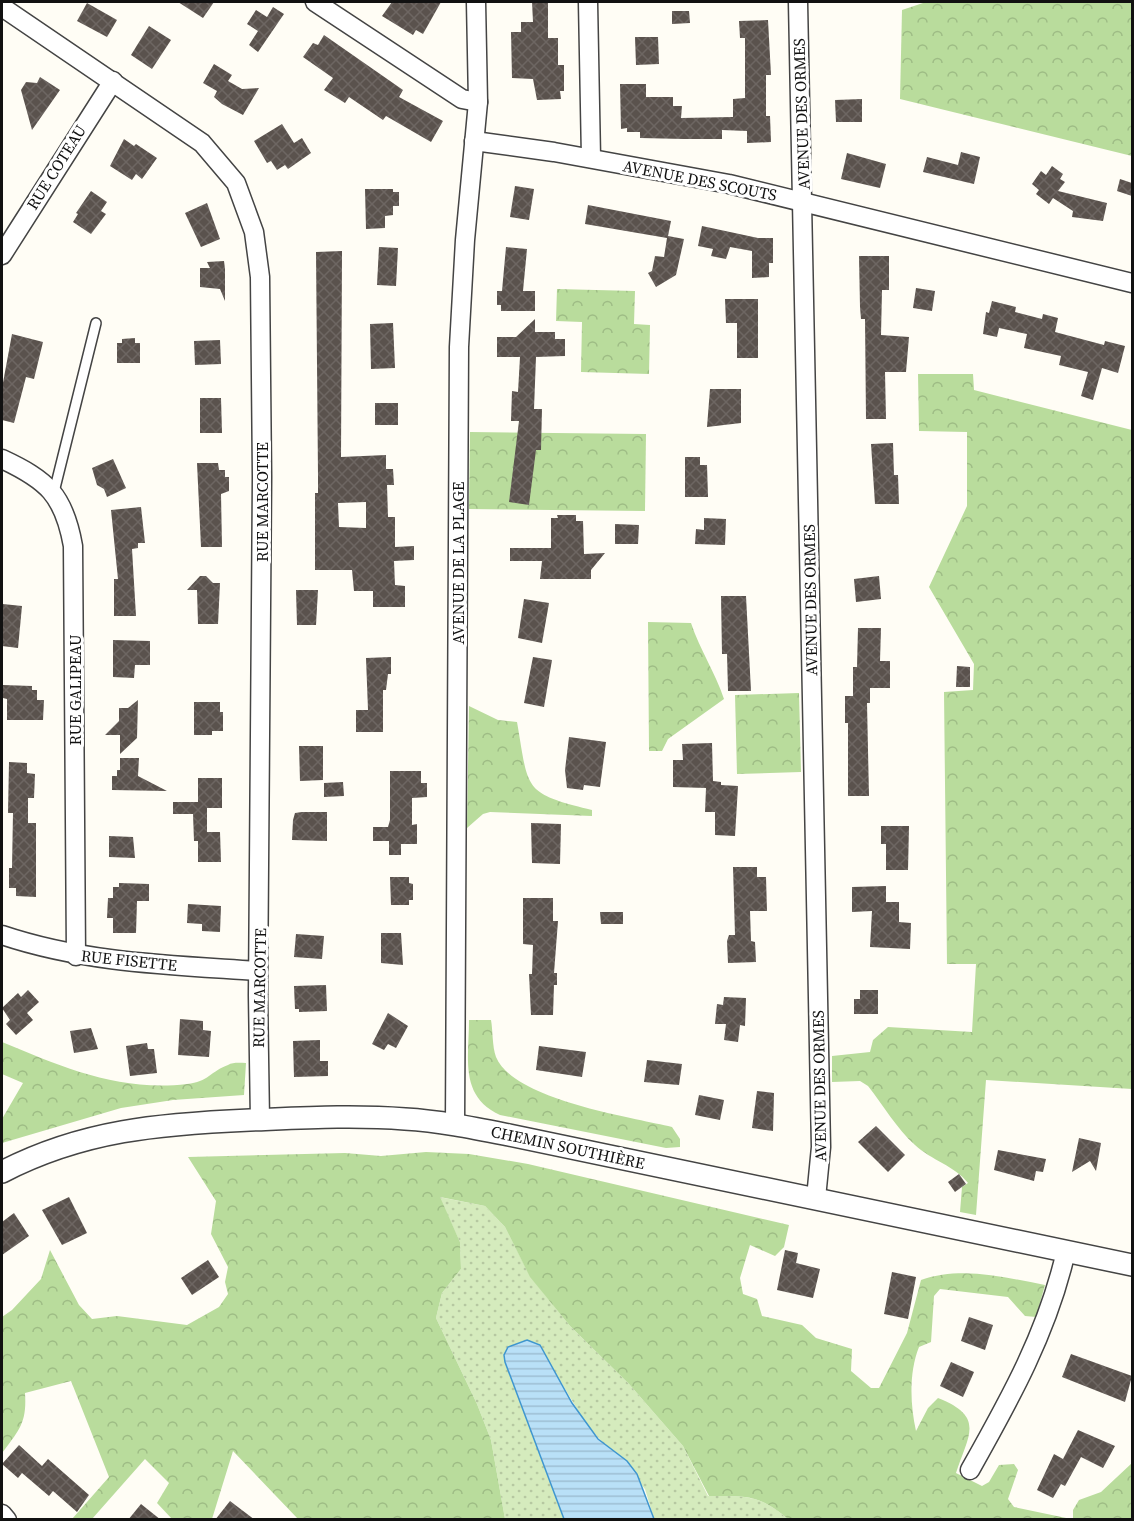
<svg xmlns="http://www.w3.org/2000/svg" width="1134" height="1521" font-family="'Source Serif 4',serif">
<defs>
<pattern id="grass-dots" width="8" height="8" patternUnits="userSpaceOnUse" patternTransform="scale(1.5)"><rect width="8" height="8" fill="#d5ebbd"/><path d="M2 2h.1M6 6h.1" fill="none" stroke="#b6c8a1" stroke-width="1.8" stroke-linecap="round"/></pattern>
<pattern id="forest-crowns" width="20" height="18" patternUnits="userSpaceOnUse" patternTransform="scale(1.5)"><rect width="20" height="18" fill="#b9dc9c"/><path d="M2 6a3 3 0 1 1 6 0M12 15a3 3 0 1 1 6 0" fill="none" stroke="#9ebc85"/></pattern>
<pattern id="water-rules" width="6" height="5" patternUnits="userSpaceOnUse" patternTransform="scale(1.5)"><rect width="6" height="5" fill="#b9e0f7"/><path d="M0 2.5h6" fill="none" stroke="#9ebfd3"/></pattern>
<pattern id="building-cross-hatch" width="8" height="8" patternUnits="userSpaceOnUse" patternTransform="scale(1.5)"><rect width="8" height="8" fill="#5a524d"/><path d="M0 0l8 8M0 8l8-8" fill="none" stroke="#6d6662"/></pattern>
</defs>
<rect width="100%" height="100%" fill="#fffdf5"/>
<!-- grass -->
<path fill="url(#grass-dots)" d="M439,1197L485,1206L505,1227L530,1276L570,1326L629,1384L683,1446L708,1496C745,1496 759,1494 788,1519H654L645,1489L586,1424L561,1382L505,1362L564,1519H505L491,1440L477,1404L436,1318L442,1293L461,1269L460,1242Z"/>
<!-- forest -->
<g fill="url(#forest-crowns)">
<path d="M926,2H1132V156L900,99L902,10Z"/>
<path d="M557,289L635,291L634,324L650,325L649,374L581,372L582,322L556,321Z"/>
<path d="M918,374H973L974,390L1132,430V1089L986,1080L976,1215L960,1212L962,1187L968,1183C955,1166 931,1160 915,1145C897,1129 883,1105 868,1086L860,1081L832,1082V1056L870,1052L873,1040L888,1027L972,1032L976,964H947L944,692L973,690L974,664L929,587L967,506V432L919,431Z"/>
<path d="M470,432L646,434L645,511L469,509Z"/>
<path d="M648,622L691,623C700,650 715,672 724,699L668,739L662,751H649Z"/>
<path d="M799,693L801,772L737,774L735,695Z"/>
<path d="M469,706L498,720L517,722C529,790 522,793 592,810V816L490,812L483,814L467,828Z"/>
<path d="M469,1020H491C493,1031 492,1046 496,1057C514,1100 630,1117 672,1127L680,1139V1147L666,1148L500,1115C459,1096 469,1058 469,1020Z"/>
<path d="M2,1042C62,1067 119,1092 187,1084C208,1082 211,1071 228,1065C233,1062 240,1063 246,1063L244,1095L173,1100L121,1108L2,1143V1119L23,1083L2,1074Z"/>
<path d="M426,1152L469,1154L528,1164L789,1225L784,1247L775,1256L750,1245L740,1278L743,1294L757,1299L762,1316L802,1325L816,1338L852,1349L851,1371L871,1388H879L907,1333L921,1280C961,1266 1004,1277 1045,1285L1036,1317L1025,1316L1008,1297L940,1289L934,1296L931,1342L919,1347C909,1372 910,1404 916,1431L928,1408L938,1398C986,1417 968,1435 956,1473L982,1486L989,1482L999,1465L1014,1464L1018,1470L1008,1499L1014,1507L1071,1519H788C759,1494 745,1496 709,1496L683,1446L629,1384L570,1326L530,1277L505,1227L485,1206L440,1197L460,1242L461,1269L442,1293L436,1318L477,1404L491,1440L505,1519H298L233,1451L212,1519H172L157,1503L169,1483L145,1459L92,1519H72L109,1477L71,1381L25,1393C27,1423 19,1430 2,1453V1317L12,1310L41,1279L50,1250L79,1305L92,1319L117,1316L187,1325L219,1307L228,1294L225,1282L228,1267L211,1234L216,1201L188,1157L345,1153L381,1156Z"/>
<path d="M1132,1463V1519H1073V1510L1079,1500L1101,1492Z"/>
</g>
<!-- water -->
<path fill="url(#water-rules)" stroke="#3f96cf" stroke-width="1.5" d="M527,1340L540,1345L572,1403L598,1439L627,1461L637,1474L654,1519H564L505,1362L504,1355L508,1347Z"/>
<!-- building -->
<g fill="url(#building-cross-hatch)" fill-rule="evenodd">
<path d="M178,2H214L203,18Z"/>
<path d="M392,2H441L423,34L416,30L413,35L382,16Z"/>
<path d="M532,2H548V38H558V65H564V91H560L561,99L537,100L533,79L512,78L511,32H521V22H533Z"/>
<path d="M87,3L117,20L107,37L77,21Z"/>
<path d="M273,7L284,14L258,52L249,45L258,31L247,24L256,10L267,17Z"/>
<path d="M672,11H689L690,23L672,24Z"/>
<path d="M768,20L771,75H766V116H770L771,142L747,143V131L722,130V139H684L640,138V132H627V128L621,129L620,84H646V97H673V106H682L681,118L733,117V99L745,98V38H740L739,21Z"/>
<path d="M149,26L171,40L152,69L131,55Z"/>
<path d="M324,35L403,90L399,97L443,121L431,142L386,116L383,120L349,97L345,103L324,90L333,78L303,57L313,43L318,45Z"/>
<path d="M635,37H658L659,64L636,65Z"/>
<path d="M214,64L232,75L228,81L242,89L259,88L243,115L222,104L214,97L217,91L203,83Z"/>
<path d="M40,77L60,90L32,130L21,90L26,82L37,83Z"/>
<path d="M862,99V122H836L835,100Z"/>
<path d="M282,124L294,143L302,138L311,153L288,169L285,165L277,170L271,161L267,163L254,141Z"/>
<path d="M124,139L134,146L136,144L157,158L142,179L136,174L132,180L110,166Z"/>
<path d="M961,152L980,157L974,184L923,172L927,157L958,165Z"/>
<path d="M847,153L886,164L880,188L841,179Z"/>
<path d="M1052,166L1063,174L1060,179L1065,182L1058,191L1107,203L1103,221L1072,217L1073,211L1053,198L1049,204L1036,194L1039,190L1032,184L1041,171L1046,175Z"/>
<path d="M1120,179L1132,183V196L1117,191Z"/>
<path d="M515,186L534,189L529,220L510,217Z"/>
<path d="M365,189H393V192H399V206H393V215L385,216V228L366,229Z"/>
<path d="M91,191L107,202L101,211L106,214L91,234L73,222L78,214L76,213Z"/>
<path d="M207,203L220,239L201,247L185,213Z"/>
<path d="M588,205L671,221L668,236L684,239L676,275L656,287L648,273L652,271L655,256L664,257L667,238L585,224Z"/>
<path d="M702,226L758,238H773V263H769V277L752,278V251L730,247L726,259L711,256L713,249L698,246Z"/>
<path d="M379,247L398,248L396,286L377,285Z"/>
<path d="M506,247L527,249L523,291H535V311H501V305H497V291H502Z"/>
<path d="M342,251L341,457L386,455V469H393L394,485H387L388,517H395V547L414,546V560L394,561L395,585L405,586V607H373V591H354L352,570H315V493H318V476L316,252ZM366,502V528L339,527L338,503Z"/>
<path d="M859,256H889V290H882L881,335L909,337L906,372H885L886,419H866L865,319H861L860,307Z"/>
<path d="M224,261L225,269V301L220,289L200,287V268H210L207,262Z"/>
<path d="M916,288L935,291L932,311L913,308Z"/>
<path d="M725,299H758V358H737V323H726Z"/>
<path d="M992,301L1016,307L1015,312L1042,319L1043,314L1058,318L1055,332L1104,345L1105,341L1125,346L1118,373L1102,368L1093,400L1081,396L1088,372L1059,365L1061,356L1024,348L1027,334L999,328L997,337L983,334L986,312L989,313Z"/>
<path d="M535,319V332H555V339H565V356L536,357L534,409H542L541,450H536L529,505L509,502L519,421H511L512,391L518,392L520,357H497V337H516Z"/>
<path d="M393,323L395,368L371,369L370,324Z"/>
<path d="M12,334L43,342L34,379L26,377L14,423L2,420V388Z"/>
<path d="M135,338V343H140V363H117V343H122V339Z"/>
<path d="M220,340L221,364L195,365L194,341Z"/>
<path d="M710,389H741V423L707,427Z"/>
<path d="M200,398H221L222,433H200Z"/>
<rect x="375" y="403" width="23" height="22"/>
<path d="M893,443L894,475H898L899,504H875L871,444Z"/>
<path d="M685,457H700V465H707L708,497H685Z"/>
<path d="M113,459L126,488L107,497L104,489L97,485L92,468Z"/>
<path d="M197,463H218L219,470H225V477H229V491L221,494L222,547H201Z"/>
<path d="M141,507L145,543H138V548L132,549L136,616H114V579H118L111,510Z"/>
<path d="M557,515H576V521H583L584,554L605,553L591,570V579H540L542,561H510V548H551V518H558Z"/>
<path d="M704,518L726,519L725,545L695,544L696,529L704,530Z"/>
<path d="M615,524L639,525L638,544H615Z"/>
<path d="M200,576H206L213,583H220L218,624H198L197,590H187Z"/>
<path d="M879,576L881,599L856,602L854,579Z"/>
<path d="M296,590H318L316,625H297Z"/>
<path d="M721,596H746L751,691H728L727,654H722Z"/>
<path d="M524,599L549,603L542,643L518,638Z"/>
<path d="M3,604L22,606L18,648L2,646Z"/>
<path d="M858,628H881L880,661H890V688H870V703H867L869,796H848V723H845V696H853V667H857Z"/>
<path d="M113,640L150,641V665H135L134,678L113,677Z"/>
<path d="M391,657V674H388L386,690H383V732H356V710H368L366,658Z"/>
<path d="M533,657L552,660L544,707L524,703Z"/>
<path d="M957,666L970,667V687H956Z"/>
<path d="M3,685L32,686V690H37V700H44L43,720H7V699L3,698Z"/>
<path d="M138,700L137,738L120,754V735H105L119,721V708H128Z"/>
<path d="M194,702H220V712H223V731H212V735H194Z"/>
<path d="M569,737L606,742L600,787L584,785L583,790L567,788L565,770Z"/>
<path d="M712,743L713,781L721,782V785L738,786L735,836L715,835V812H705L706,788L673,787V760H683L682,744Z"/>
<path d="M299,746H323V780L300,781Z"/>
<path d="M120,758H139L138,776L167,791L112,790V776H117V770H120Z"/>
<path d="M9,762L27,763V773L35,774L34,798H28V823H36V897L16,896V888H9V868H12L13,813H8Z"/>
<path d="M390,771H421V783H427V797L412,798V825L417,824V844H401V855H389V841H373V827H388L390,820Z"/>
<path d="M198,778H222V808H207V832H220L221,862H198V841H194L193,814H173V802H198Z"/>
<path d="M343,782L344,796L324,797V783Z"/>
<path d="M302,812H327V841L292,840L293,820L295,813Z"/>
<path d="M531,823L561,824L560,864L532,863Z"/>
<path d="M881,826H909L908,870H886V844H881Z"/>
<path d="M109,836L133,837L135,858L109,857Z"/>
<path d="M733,867H757V877H766L767,911H750L751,941L755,942L756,962L728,963L727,941L729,935H735Z"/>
<path d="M390,877H409V883L413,884V900H409V905H391Z"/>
<path d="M119,883L149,884V901H137L136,933H113V918H107L108,898H113V887H119Z"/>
<path d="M886,886V902H899V922L911,923L910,949L870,947L872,911L852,912V887Z"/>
<path d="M523,898H553V921H558L554,973H557V985H554L553,1015H531L529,974H532L533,945L523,944Z"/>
<path d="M188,904L221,906L220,932L202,931V924L187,923Z"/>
<path d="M600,912H623V924H601Z"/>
<path d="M381,933H401L403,965L381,963Z"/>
<path d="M296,934L324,936L322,959L294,957Z"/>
<path d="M326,985L327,1011L299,1012V1009H295L294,986Z"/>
<path d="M28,990L39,1002L27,1013L33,1020L16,1035L6,1024L10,1020L2,1008L18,993L21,997Z"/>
<path d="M860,990H878V1014H854V999H860Z"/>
<path d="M724,997L746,998L745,1026L740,1025L738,1042L724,1040L726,1024H715L717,1004L723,1005Z"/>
<path d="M388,1013L408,1026L396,1048L388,1044L384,1050L372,1044Z"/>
<path d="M180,1019L203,1021V1030L211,1031L209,1057L178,1055Z"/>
<path d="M91,1028L98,1049L74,1053L70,1031Z"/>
<path d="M320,1040V1061H328V1076L294,1077L293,1041Z"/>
<path d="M147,1043L148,1049H154L157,1073L130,1076L126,1046Z"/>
<path d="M539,1046L586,1052L582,1077L536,1070Z"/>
<path d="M647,1060L682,1064L679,1085L644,1082Z"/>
<path d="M757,1091L774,1093L773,1131L752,1128Z"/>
<path d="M699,1095L724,1100L720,1120L695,1115Z"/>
<path d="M876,1126L905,1155L888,1172L858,1142Z"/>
<path d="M1079,1138L1101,1143L1096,1171L1090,1161L1072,1172Z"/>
<path d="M998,1150L1046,1159L1043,1172L1036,1171L1034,1181L994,1170Z"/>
<path d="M959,1174L966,1184L955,1192L948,1182Z"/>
<path d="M69,1197L87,1233L62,1245L42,1210Z"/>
<path d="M14,1213L29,1236L2,1255V1222Z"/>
<path d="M785,1250L798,1253L796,1263L820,1269L813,1298L777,1290Z"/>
<path d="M208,1260L219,1277L192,1295L181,1278Z"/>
<path d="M892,1272L916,1277L908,1319L884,1314Z"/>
<path d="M969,1317L993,1325L985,1350L961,1341Z"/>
<path d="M1071,1354L1132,1376L1125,1402L1062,1377Z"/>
<path d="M951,1362L974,1372L963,1397L940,1386Z"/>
<path d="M1078,1430L1115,1446L1103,1468L1081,1457L1065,1486L1061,1484L1053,1498L1037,1490L1054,1454L1063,1459Z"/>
<path d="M19,1445L42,1466L48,1459L89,1495L77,1512L53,1491L49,1496L22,1473L18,1478L2,1464Z"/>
<path d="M230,1501L255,1520H215Z"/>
<path d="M141,1504L161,1520H128Z"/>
</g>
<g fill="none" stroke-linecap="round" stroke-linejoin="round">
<!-- service casing -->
<g stroke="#444" stroke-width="12">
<path id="service" d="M54,492L96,323"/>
</g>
<!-- minor casing -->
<g stroke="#444" stroke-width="21">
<g id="minor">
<path d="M315,2L462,99L478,102"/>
<path d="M588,2L591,158"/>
<path d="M798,2L821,1147L816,1198"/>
<path d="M2,7L202,143L236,183L254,232L260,277L262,477L258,995L260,1120"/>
<path d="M474,141L554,152L729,184L1132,283"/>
<path d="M2,255L113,81"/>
<path d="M2,459C47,480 64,495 73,546L76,956"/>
<path d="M2,935C85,963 171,965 258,971"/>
<path d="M455,1125L459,347L465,240L478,102L476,2"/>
<path d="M970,1470C1010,1399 1048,1331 1066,1251"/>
<path d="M2,1514L7,1520"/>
</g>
</g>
<!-- tertiary casing -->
<g stroke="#444" stroke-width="24">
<path id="tertiary" d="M2,1172C83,1130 160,1124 250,1120C302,1118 353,1115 405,1119C440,1121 474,1128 509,1135L1132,1265"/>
</g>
<!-- service -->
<use href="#service" stroke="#fff" stroke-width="9"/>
<!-- minor -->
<use href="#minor" stroke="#fff" stroke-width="18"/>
<!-- tertiary -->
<use href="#tertiary" stroke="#fff" stroke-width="21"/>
</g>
<g text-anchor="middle" stroke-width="6" stroke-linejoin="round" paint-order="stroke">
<!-- street labels -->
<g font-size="16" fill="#111" stroke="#fff">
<text transform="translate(801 114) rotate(-92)" y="6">AVENUE DES ORMES</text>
<text transform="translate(56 167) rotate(-58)" y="6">RUE COTEAU</text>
<text transform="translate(700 180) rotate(11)" y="6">AVENUE DES SCOUTS</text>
<text transform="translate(262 502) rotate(-90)" y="6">RUE MARCOTTE</text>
<text transform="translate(458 563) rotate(-90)" y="6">AVENUE DE LA PLAGE</text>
<text transform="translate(810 600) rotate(-91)" y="6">AVENUE DES ORMES</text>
<text transform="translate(75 690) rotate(-90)" y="6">RUE GALIPEAU</text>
<text transform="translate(129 960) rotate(6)" y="6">RUE FISETTE</text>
<text transform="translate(259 988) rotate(-89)" y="6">RUE MARCOTTE</text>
<text transform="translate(819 1086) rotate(-91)" y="6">AVENUE DES ORMES</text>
<text transform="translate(568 1147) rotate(12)" y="6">CHEMIN SOUTHIÈRE</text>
</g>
</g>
<!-- border -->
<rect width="1134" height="1521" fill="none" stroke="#111111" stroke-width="6"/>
</svg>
